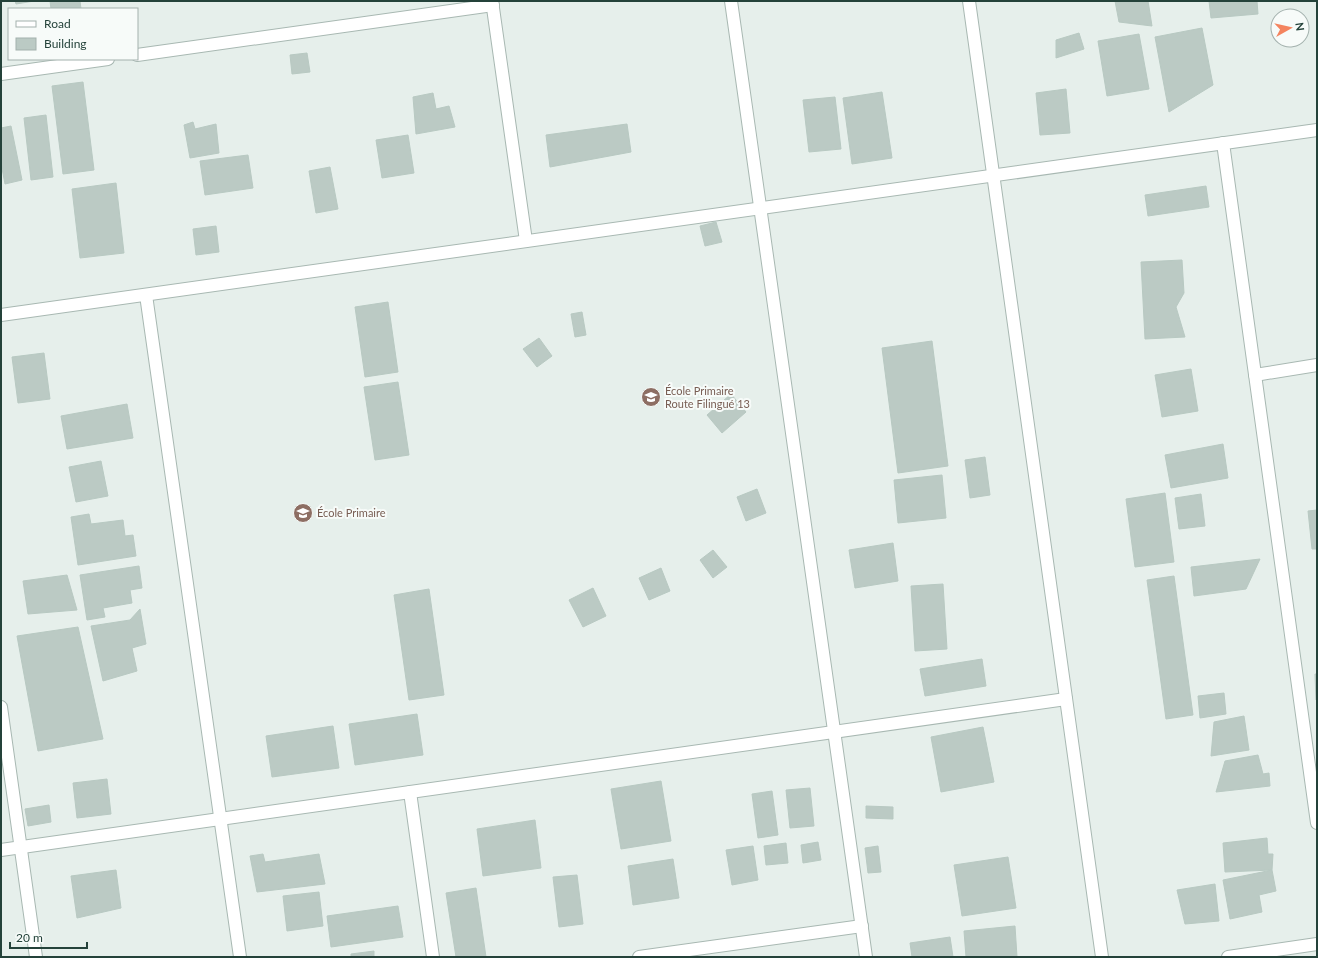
<svg xmlns="http://www.w3.org/2000/svg" width="1318" height="958" font-family="Lato,sans-serif">
<rect width="100%" height="100%" fill="#e6efeb"/>
<!-- building -->
<g fill="#bbcac4" stroke="#b8c9c2">
<path d="M15,1H34L16,4Z"/>
<path d="M50,1H80L81,9H51Z"/>
<path d="M1115,1H1148L1152,26L1119,22Z"/>
<path d="M1209,1H1257L1258,14L1211,18Z"/>
<path d="M1202,28L1213,85L1169,112L1155,37Z"/>
<path d="M1079,33L1084,49L1056,58V40Z"/>
<path d="M1139,34L1149,89L1107,96L1098,41Z"/>
<path d="M307,53L310,72L292,74L290,55Z"/>
<path d="M83,82L94,170L63,174L52,86Z"/>
<path d="M1066,89L1070,133L1040,135L1036,93Z"/>
<path d="M882,92L892,158L852,164L843,98Z"/>
<path d="M433,93L436,109L449,106L455,127L416,134L413,97Z"/>
<path d="M835,97L841,149L809,152L803,100Z"/>
<path d="M46,115L53,177L31,180L24,118Z"/>
<path d="M193,122L195,129L216,124L219,153L190,158L184,125Z"/>
<path d="M627,124L631,152L550,167L546,135Z"/>
<path d="M11,126L22,180L5,184L1,163V128Z"/>
<path d="M408,135L414,173L382,178L376,140Z"/>
<path d="M248,155L253,188L205,195L200,161Z"/>
<path d="M330,167L338,209L316,213L309,171Z"/>
<path d="M116,183L124,253L80,258L72,189Z"/>
<path d="M1206,186L1209,207L1148,216L1145,195Z"/>
<path d="M716,222L722,242L705,246L700,226Z"/>
<path d="M216,226L219,252L196,255L193,229Z"/>
<path d="M1182,260L1184,293L1176,307L1185,337L1145,339L1141,262Z"/>
<path d="M388,302L398,372L365,377L355,307Z"/>
<path d="M582,312L586,335L575,337L571,314Z"/>
<path d="M539,338L552,356L537,367L523,349Z"/>
<path d="M932,341L948,466L898,473L882,348Z"/>
<path d="M44,353L50,399L18,403L12,357Z"/>
<path d="M1191,369L1198,411L1162,417L1155,375Z"/>
<path d="M398,382L409,455L375,460L364,387Z"/>
<path d="M731,394L746,412L722,433L707,415Z"/>
<path d="M127,404L133,438L67,449L61,416Z"/>
<path d="M1223,444L1228,478L1171,488L1165,455Z"/>
<path d="M985,457L990,495L970,498L965,460Z"/>
<path d="M101,461L108,496L76,502L69,467Z"/>
<path d="M942,475L946,518L898,523L894,480Z"/>
<path d="M757,489L766,513L746,521L737,497Z"/>
<path d="M1165,493L1174,562L1135,567L1126,499Z"/>
<path d="M1201,494L1205,526L1179,529L1175,498Z"/>
<path d="M1317,510V549H1312L1308,511Z"/>
<path d="M89,514L91,524L123,520L125,536L133,535L136,556L78,565L71,517Z"/>
<path d="M893,543L898,581L855,588L849,550Z"/>
<path d="M713,550L727,567L713,578L700,560Z"/>
<path d="M1260,559L1246,589L1194,596L1191,567Z"/>
<path d="M139,566L142,588L130,590L132,603L103,608L105,617L87,620L80,575Z"/>
<path d="M661,568L670,591L649,600L639,578Z"/>
<path d="M67,575L77,610L28,614L23,581Z"/>
<path d="M1174,576L1193,715L1166,719L1147,580Z"/>
<path d="M943,584L947,649L915,651L911,586Z"/>
<path d="M593,588L606,616L583,627L569,600Z"/>
<path d="M429,589L444,695L409,700L394,595Z"/>
<path d="M140,609L146,644L132,648L137,671L103,681L91,626L130,620Z"/>
<path d="M78,627L103,739L38,751L17,636Z"/>
<path d="M982,659L986,686L925,696L920,669Z"/>
<path d="M1315,674H1317V700H1316Z"/>
<path d="M1224,693L1226,714L1200,718L1198,696Z"/>
<path d="M417,714L423,755L355,765L349,724Z"/>
<path d="M1244,716L1249,750L1211,756L1214,722Z"/>
<path d="M333,726L339,768L272,777L266,736Z"/>
<path d="M983,727L994,782L941,792L931,737Z"/>
<path d="M1258,755L1263,774L1269,773L1270,786L1216,792L1225,761Z"/>
<path d="M107,779L111,814L77,818L73,783Z"/>
<path d="M661,781L671,841L621,849L611,789Z"/>
<path d="M810,788L814,826L790,828L786,790Z"/>
<path d="M772,791L778,835L758,838L752,794Z"/>
<path d="M49,805L51,822L28,826L25,809Z"/>
<path d="M866,806L893,807V819L866,818Z"/>
<path d="M535,820L541,868L483,876L477,829Z"/>
<path d="M1267,838L1268,854H1273L1272,870L1225,872L1223,843Z"/>
<path d="M818,842L821,860L803,863L801,845Z"/>
<path d="M786,843L788,863L766,865L764,846Z"/>
<path d="M753,846L758,880L732,885L726,850Z"/>
<path d="M878,846L881,872L868,873L865,848Z"/>
<path d="M263,854L265,862L319,854L325,884L257,892L250,856Z"/>
<path d="M1008,857L1016,908L962,916L954,865Z"/>
<path d="M673,859L679,898L633,905L628,866Z"/>
<path d="M116,870L121,908L77,918L71,876Z"/>
<path d="M1272,870L1276,891L1259,895L1262,912L1230,919L1223,880Z"/>
<path d="M577,875L583,924L559,927L553,877Z"/>
<path d="M1215,884L1219,921L1185,924L1177,890Z"/>
<path d="M476,888L486,957H456L446,893Z"/>
<path d="M319,892L323,926L287,931L283,896Z"/>
<path d="M398,906L403,937L331,947L327,916Z"/>
<path d="M1015,926L1017,957H966L964,931Z"/>
<path d="M950,937L953,957H912L910,943Z"/>
<path d="M374,951V957H351V954Z"/>
</g>
<g fill="none" stroke-linecap="round" stroke-linejoin="round">
<!-- minor casing -->
<g stroke="#a8b8b2" stroke-width="14">
<g id="minor">
<path d="M492,1L526,241"/>
<path d="M731,1L866,957"/>
<path d="M969,1L1102,957"/>
<path d="M137,55L493,5"/>
<path d="M1,74L108,59"/>
<path d="M1223,143L1317,823"/>
<path d="M146,295L240,957"/>
<path d="M1,315L1317,130"/>
<path d="M1255,375L1317,365"/>
<path d="M1,707L36,957"/>
<path d="M410,792L433,957"/>
<path d="M1,850L1066,699"/>
<path d="M639,957L862,926"/>
<path d="M1228,957L1317,944"/>
</g>
</g>
<!-- minor -->
<use href="#minor" stroke="#fff" stroke-width="12"/>
</g>
<!-- icons -->
<defs>
<g id="school-disc" transform="scale(1)"><circle r="9.5" fill="#8d6e63" stroke="#f7fbf9"/><path d="M0-5L7-2L0 1L-7-2ZM-4 1L0 2.5L4 1V4Q0 6-4 4Z" fill="#fff"/></g>
</defs>
<g fill-rule="evenodd">
<use href="#school-disc" x="651" y="397"/>
<use href="#school-disc" x="303" y="513"/>
</g>
<g text-anchor="middle" stroke-width="4" stroke-linejoin="round" paint-order="stroke">
<!-- education labels -->
<g font-size="11" fill="#785e54" stroke="#f7fbf9" text-anchor="start">
<text x="665" y="395">École Primaire<tspan x="665" dy="13">Route Filingué 13</tspan></text>
<text x="317" y="517">École Primaire</text>
</g>
</g>
<!-- border -->
<rect width="1318" height="958" fill="none" stroke="#24423a" stroke-width="4"/>
<!-- legend -->
<rect x="8" y="8" width="130" height="52" fill="#f7fbf9" stroke="#a3b1ad"/>
<rect x="16" y="21" width="20" height="6" fill="#ffffff" stroke="#a3b1ad"/>
<text x="44" y="28" font-size="12" fill="#24423a">Road</text>
<rect x="16" y="38" width="20" height="12" fill="#bbcac4" stroke="#a3b1ad"/>
<text x="44" y="48" font-size="12" fill="#24423a">Building</text>
<!-- north arrow -->
<g transform="translate(1290 28) rotate(82)"><circle r="19" fill="#f7fbf9" stroke="#a3b1ad"/>
<path d="M0-3L7 15L0 10L-7 15Z" fill="#f4845f"/>
<text y="-6" font-size="11" font-weight="bold" text-anchor="middle" fill="#24423a">N</text>
</g>
<!-- scale -->
<path d="M10 942v6h77v-6" fill="none" stroke="#24423a" stroke-width="2"/>
<text x="16" y="942" font-size="12" fill="#24423a" stroke="#f7fbf9" stroke-width="3" paint-order="stroke">20 m</text>
</svg>
